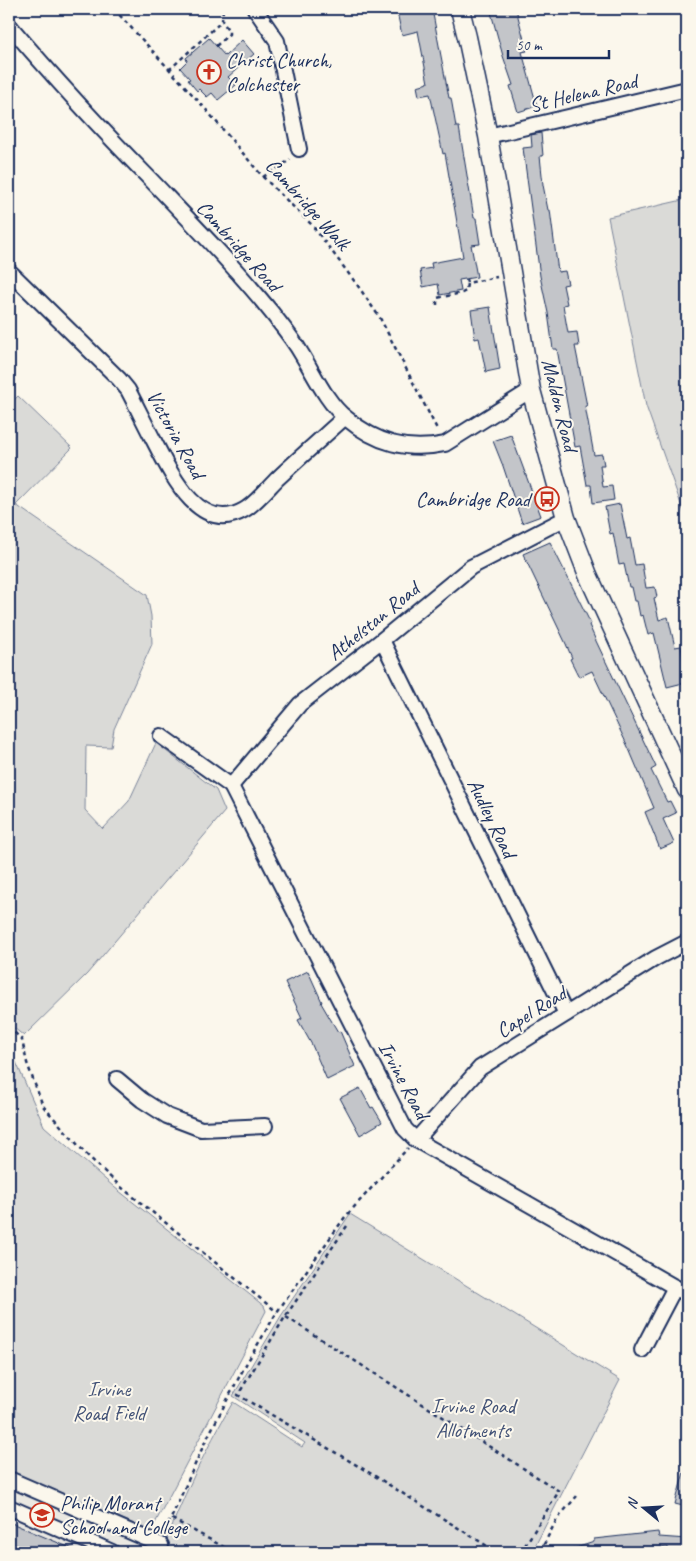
<svg xmlns="http://www.w3.org/2000/svg" width="696" height="1561" font-family="Caveat,sans-serif">
<rect width="100%" height="100%" fill="#fbf7ec"/>
<filter id="ink" filterUnits="userSpaceOnUse"><feTurbulence type="fractalNoise" baseFrequency=".02" numOctaves="2"/><feDisplacementMap in="SourceGraphic" scale="10" xChannelSelector="R" yChannelSelector="G"/><feConvolveMatrix kernelMatrix="1 2 1 2 8 2 1 2 1" color-interpolation-filters="sRGB"/></filter>
<g filter="url(#ink)">
<!-- built -->
<path fill="#eae8e2" d="M9,1486L140,1544L141,1552H9Z"/>
<!-- green -->
<g fill="#dadad7" stroke="#7a849a">
<path d="M687,199V521L646,406L608,217Z"/>
<path d="M18,396L72,448L16,505L147,595L151,616L152,644L114,729L111,747L86,746L85,810L103,829L129,801L156,743L216,790L225,811L87,974L24,1036L9,1024V405Z"/>
<path d="M9,1054L16,1062L44,1126L114,1187L264,1306L266,1311L151,1531L9,1471Z"/>
<path d="M350,1214L620,1380L532,1552H162C181,1500 205,1450 233,1402L302,1447L305,1443L233,1396L281,1316Z"/>
</g>
<!-- building -->
<g fill="#c3c5c9" stroke="#1b2f5e">
<path d="M411,9H432L449,98H451L456,127H459L474,218H476L480,244L471,245L477,277L459,280L461,291L440,295L438,284L423,287L420,270L432,268L431,263L463,257L445,153L443,154L430,94L419,96L417,86L428,83L418,31L402,35L397,12Z"/>
<path d="M490,9H516L527,51L522,52L537,106L518,112L510,86L513,85L503,56Z"/>
<path d="M209,38L225,56L242,40L254,54L228,77L236,85L218,100L212,93L207,97L199,89L197,91L188,80L190,79L180,68L187,61L186,58Z"/>
<path d="M541,133L543,156H540L543,185L548,210H550L558,272L565,271L568,284L563,285L567,304L563,305L568,333L577,332L579,346H575L587,406H585L594,455L602,454L604,465H600L603,487L612,486L614,500L593,503L591,485H587L580,446L575,447L557,349H553L548,313L540,276L523,148L532,147L531,135Z"/>
<path d="M490,307L500,369L486,372L479,338L475,339L471,310Z"/>
<path d="M511,435L541,516L522,523L503,466L493,441Z"/>
<path d="M620,504L627,539L630,538L635,565L642,564L646,588L655,587L657,597L654,598L659,620L668,617L675,647L681,646L687,682L667,687L654,633L648,635L643,615L640,616L637,601H634L631,587H629L624,564L619,565L613,533L610,534L605,507Z"/>
<path d="M550,542L591,624L589,625L596,641L656,767L651,770L667,802L670,801L676,813L663,819L674,843L660,849L645,812L654,808L629,749L592,671L579,677L570,659L572,658L566,644L523,554Z"/>
<path d="M308,971L322,1002L321,1003L338,1032L340,1031L355,1066L327,1080L312,1045L298,1020L302,1018L285,982Z"/>
<path d="M360,1088L371,1108L373,1107L382,1122L360,1135L340,1098Z"/>
<path d="M684,1472H687V1507L675,1504Z"/>
<path d="M9,1522L80,1552H9Z"/>
<path d="M658,1532L659,1537L687,1539V1552H668V1547L622,1552H571L570,1550L594,1542V1539Z"/>
</g>
<g fill="none" stroke-linecap="round" stroke-linejoin="round">
<!-- minor casing -->
<g stroke="#1b2f5e" stroke-width="18">
<g id="minor">
<path d="M255,9L277,41L299,149"/>
<path d="M9,25C54,78 103,131 152,181C193,224 235,267 272,313C282,326 293,339 301,353C314,374 327,403 346,418C376,443 407,452 445,444L531,390"/>
<path d="M488,136L687,89"/>
<path d="M9,271L119,379L128,390C137,407 145,424 154,441C170,472 199,536 244,510C254,505 269,487 277,479C299,458 322,438 345,417"/>
<path d="M382,640L566,1014"/>
<path d="M161,736L231,786L405,1129L416,1140L687,1294"/>
<path d="M231,786L300,704L382,640L471,567L566,518"/>
<path d="M117,1079L142,1100L167,1116L201,1129L265,1126"/>
<path d="M416,1140L480,1068L656,958L687,942"/>
<path d="M642,1350L675,1287"/>
<path d="M9,1479L161,1545"/>
<path d="M9,1507L112,1552"/>
</g>
</g>
<!-- major casing -->
<g stroke="#1b2f5e" stroke-width="21">
<path id="major" d="M460,9L467,37L488,136L531,390L566,518L588,575L687,790"/>
</g>
<!-- path -->
<g stroke="#1b2f5e" stroke-width="2.5" stroke-dasharray="4 4" stroke-linecap="butt">
<path d="M114,9L203,106L263,177L312,225L358,286L380,318L438,431"/>
<path d="M216,46L229,34V31L222,21"/>
<path d="M169,70L222,21L223,9"/>
<path d="M263,177C269,173 287,163 290,159"/>
<path d="M466,279L467,283L497,277"/>
<path d="M437,305V298L462,293L466,291L467,283"/>
<path d="M9,1027L22,1040L27,1063L43,1106L87,1155L121,1187L277,1312"/>
<path d="M347,1226L285,1317L238,1395L370,1473L492,1549L495,1552"/>
<path d="M286,1317L559,1491L521,1552"/>
<path d="M172,1519L233,1552"/>
<path d="M165,1532L205,1442L245,1366L277,1312L345,1217L408,1148"/>
<path d="M540,1552L557,1519L577,1496"/>
</g>
<!-- minor -->
<use href="#minor" stroke="#fbf7ec" stroke-width="14"/>
<!-- major -->
<use href="#major" stroke="#fbf7ec" stroke-width="18"/>
</g>
</g>
<!-- icons -->
<defs>
<g id="church-ring" transform="scale(1.25)"><circle r="9.5" fill="#fbf7ec" stroke="#c8321e" stroke-width="1.5"/><path d="M-1.2-6h2.4v3.5h3.3v2.4h-3.3V6h-2.4V-.1h-3.3v-2.4h3.3Z" fill="#c8321e"/></g>
<g id="bus-ring" transform="scale(1.25)"><circle r="9.5" fill="#fbf7ec" stroke="#c8321e" stroke-width="1.5"/><path d="M-5-6H5V4H4V6H2V4H-2V6H-4V4H-5ZM-3.5-4V0h7V-4ZM-3.5 1.2v1.5H-2V1.2ZM2 1.2v1.5H3.5V1.2Z" fill="#c8321e"/></g>
<g id="school-ring" transform="scale(1.25)"><circle r="9.5" fill="#fbf7ec" stroke="#c8321e" stroke-width="1.5"/><path d="M0-5L7-2L0 1L-7-2ZM-4 1L0 2.5L4 1V4Q0 6-4 4Z" fill="#c8321e"/></g>
</defs>
<g fill-rule="evenodd">
<use href="#church-ring" x="209" y="72"/>
<use href="#bus-ring" x="547" y="499"/>
<use href="#school-ring" x="42" y="1515"/>
</g>
<g text-anchor="middle" stroke-width="4" stroke-linejoin="round" paint-order="stroke">
<!-- poi labels -->
<g font-size="21" fill="#1b2f5e" stroke="#fbf7ec" text-anchor="start">
<text x="226" y="67">Christ Church,<tspan x="226" dy="24">Colchester</tspan></text>
<text x="530" y="506" text-anchor="end">Cambridge Road</text>
<text x="60" y="1510">Philip Morant<tspan x="60" dy="24">School and College</tspan></text>
</g>
<!-- street labels -->
<g font-size="21" fill="#1b2f5e" stroke="#fbf7ec">
<text transform="translate(583 93) rotate(-13)" y="7">St Helena Road</text>
<text transform="translate(308 204) rotate(48)" y="7">Cambridge Walk</text>
<text transform="translate(239 246) rotate(48)" y="7">Cambridge Road</text>
<text transform="translate(560 405) rotate(76)" y="7">Maldon Road</text>
<text transform="translate(176 434) rotate(61)" y="7">Victoria Road</text>
<text transform="translate(373 621) rotate(-39)" y="7">Athelstan Road</text>
<text transform="translate(492 818) rotate(64)" y="7">Audley Road</text>
<text transform="translate(531 1012) rotate(-32)" y="7">Capel Road</text>
<text transform="translate(404 1080) rotate(62)" y="7">Irvine Road</text>
</g>
<!-- park labels -->
<g font-size="21" fill="#415176" stroke="#fbf7ec">
<text x="109" y="1396">Irvine<tspan x="109" dy="24">Road Field</tspan></text>
<text x="473" y="1413">Irvine Road<tspan x="473" dy="24">Allotments</tspan></text>
</g>
</g>
<!-- margin -->
<rect width="696" height="1561" fill="none" stroke="#fbf7ec" stroke-width="30"/>
<rect x="15" y="15" width="666" height="1531" fill="none" stroke="#1b2f5e" stroke-width="2" filter="url(#ink)"/>
<!-- north arrow -->
<g transform="translate(644 1508) rotate(288)" stroke="#fbf7ec" stroke-width="4" paint-order="stroke">
<path d="M0-4L9 19L0 12L-9 19Z" fill="#1b2f5e"/>
<text y="-8" font-size="14" font-weight="bold" text-anchor="middle" fill="#1b2f5e">N</text>
</g>
<!-- scale -->
<path d="M508 50v8h101v-8" fill="none" stroke="#1b2f5e" stroke-width="2.5"/>
<text x="516" y="50" font-size="15" fill="#1b2f5e" stroke="#fbf7ec" stroke-width="4" paint-order="stroke">50 m</text>
</svg>
